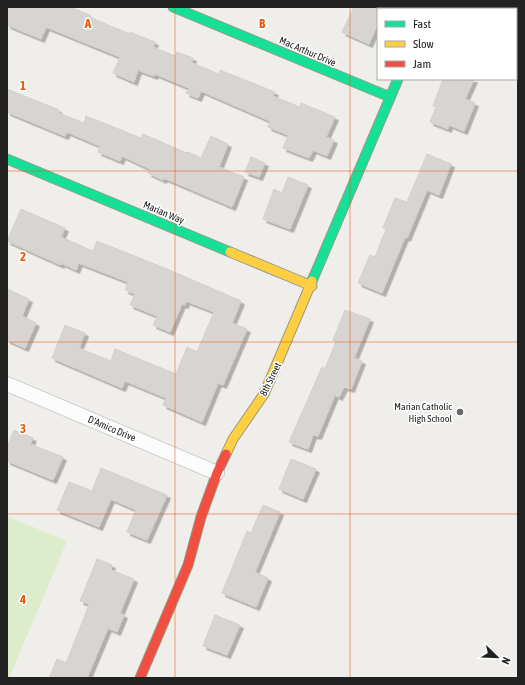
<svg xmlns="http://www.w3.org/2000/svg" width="525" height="685" font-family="'Asap Condensed',sans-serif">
<defs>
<filter id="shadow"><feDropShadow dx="3.5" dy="3.5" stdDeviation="0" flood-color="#0004"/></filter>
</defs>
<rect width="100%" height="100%" fill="#f0eeeb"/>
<!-- grass -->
<path fill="#ddeccb" d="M7,516L67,541L9,678H7Z"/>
<!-- building -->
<g fill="#d7d4d2" stroke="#d3d0cc" filter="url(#shadow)">
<path d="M9,7H70L90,15L89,17L130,34V32L155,42L153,47L175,56L177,52L193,58L192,63L219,74L220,70L275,92L273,96L300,107L301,103L335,117L326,137L334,140L327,156L313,150L309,158L283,148L288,135L268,127L270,121L201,91L198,98L186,93L189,88L155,74L154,76L138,70L134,82L113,73L120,57L46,27L41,39L7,25V13Z"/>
<path d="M354,7H385L384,9H378V23L369,44L342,32Z"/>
<path d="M443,79H474L465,99L475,103L464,131L449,125L448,129L430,122L436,107L433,106Z"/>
<path d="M7,89L59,110L58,113L84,123L86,116L141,138L143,134L187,153L188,152L201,158L211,136L228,144L219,167L244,177L232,207L164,178L163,180L148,173L150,169L122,156L120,161L98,152L100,146L67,132L65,136L7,112Z"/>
<path d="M427,154L451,164L439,195L427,190L407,238L405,237L382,293L358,283L370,255L375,257L386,229L383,228L395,198L407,202Z"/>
<path d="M251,157L265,163L259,177L245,172Z"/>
<path d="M288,177L308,185L290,229L263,219L274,189L282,193Z"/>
<path d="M21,209L65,228L61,237L93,251L97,241L172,271L241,301L232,323L247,329L223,385L218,383L202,422L163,405L166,398L125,381L122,388L52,358L65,325L85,333L79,348L111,361L115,349L176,374L187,347L197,352L214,312L186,301L185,305L182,304L170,332L153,325L157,316L130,305L135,294L125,290L128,282L79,263L76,270L61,263V265L7,241Z"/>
<path d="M7,289L29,299L22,316L36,323L25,348L7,340Z"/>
<path d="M345,310L370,319L354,358L362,361L351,389L344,387L339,397L335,395L318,436L313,435L308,449L289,442L322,367L325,369L336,341L333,340Z"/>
<path d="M14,430L33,438L30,444L63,457L53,480L7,461V447Z"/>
<path d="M291,459L316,469L303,499L279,489Z"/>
<path d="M101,468L167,495L147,540L127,532L136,510L111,499L99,527L57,510L69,482L92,491Z"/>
<path d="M263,505L280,512L255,572L268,578L256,607L222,593L247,531L251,533Z"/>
<path d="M97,559L112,565L111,570L134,579L120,613L124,615L117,632L108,628L87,678H49L57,659L66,663L84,618L89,604L80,601Z"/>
<path d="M215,615L240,625L227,655L203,646Z"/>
</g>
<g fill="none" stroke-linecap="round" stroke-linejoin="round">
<!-- street casing -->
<g stroke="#c9c8c7" stroke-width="16">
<g id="street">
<path d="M429,9L430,7"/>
<path d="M7,384L217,473"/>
</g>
</g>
<!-- fast casing -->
<g stroke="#999a82" stroke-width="11">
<g id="fast">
<path d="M173,7L390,97"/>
<path d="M7,159L230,252"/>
<path d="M312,281L398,79"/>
</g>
</g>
<!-- slow casing -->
<g stroke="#999a82" stroke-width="11">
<g id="slow">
<path d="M230,252L312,286"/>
<path d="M226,454L233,439L264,394L312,281"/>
</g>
</g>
<!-- jam casing -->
<g stroke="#999a82" stroke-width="11">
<path id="jam" d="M140,678L188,565L201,517L217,473L226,454"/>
</g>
<!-- street -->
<use href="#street" stroke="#fdfcfc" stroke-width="14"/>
<!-- fast -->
<use href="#fast" stroke="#16e098" stroke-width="9"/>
<!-- slow -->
<use href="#slow" stroke="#ffcf43" stroke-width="9"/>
<!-- jam -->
<use href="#jam" stroke="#f24e42" stroke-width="9"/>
</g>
<!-- grid -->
<path fill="none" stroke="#e8590c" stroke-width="1" stroke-opacity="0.55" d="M175,7V678M350,7V678M7,171H518M7,342H518M7,514H518"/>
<!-- markers -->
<circle fill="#6a6968" stroke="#fff" stroke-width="1.5" cx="460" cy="412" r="4"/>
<g text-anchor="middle" stroke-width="3" stroke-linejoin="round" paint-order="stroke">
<!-- street labels -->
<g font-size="10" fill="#222" stroke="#fff">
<text transform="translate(308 51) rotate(23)" y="4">Mac Arthur Drive</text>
<text transform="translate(164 212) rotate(23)" y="4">Marian Way</text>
<text transform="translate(270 379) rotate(-64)" y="4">8th Street</text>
<text transform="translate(112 428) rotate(23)" y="4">D'Amico Drive</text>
</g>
<!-- poi labels -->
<g font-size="10" fill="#222" stroke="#fff" text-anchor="end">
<text x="452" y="410">Marian Catholic<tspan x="452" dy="12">High School</tspan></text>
</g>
</g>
<g font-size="13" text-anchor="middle" font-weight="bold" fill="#e8590c" stroke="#fff" stroke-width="3" stroke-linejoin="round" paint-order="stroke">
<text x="88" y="28">A</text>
<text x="262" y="28">B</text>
<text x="23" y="90">1</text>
<text x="23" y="261">2</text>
<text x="23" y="433">3</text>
<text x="23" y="604">4</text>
</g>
<!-- border -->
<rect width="525" height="685" fill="none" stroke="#222222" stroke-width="16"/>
<!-- legend -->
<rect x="377" y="8" width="140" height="72" fill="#ffffff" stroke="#a7a7a7"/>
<rect x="385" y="21" width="20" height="6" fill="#16e098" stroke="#a7a7a7"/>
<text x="413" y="28" font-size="12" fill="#222222">Fast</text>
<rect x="385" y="41" width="20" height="6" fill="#ffcf43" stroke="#a7a7a7"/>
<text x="413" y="48" font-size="12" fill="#222222">Slow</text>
<rect x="385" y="61" width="20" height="6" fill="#f24e42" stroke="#a7a7a7"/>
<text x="413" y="68" font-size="12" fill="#222222">Jam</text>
<!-- north arrow -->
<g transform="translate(497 657) rotate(113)" stroke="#ffffff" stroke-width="3" paint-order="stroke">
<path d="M0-3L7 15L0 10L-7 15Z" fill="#222222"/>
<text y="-6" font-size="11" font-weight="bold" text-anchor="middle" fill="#222222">N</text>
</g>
</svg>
